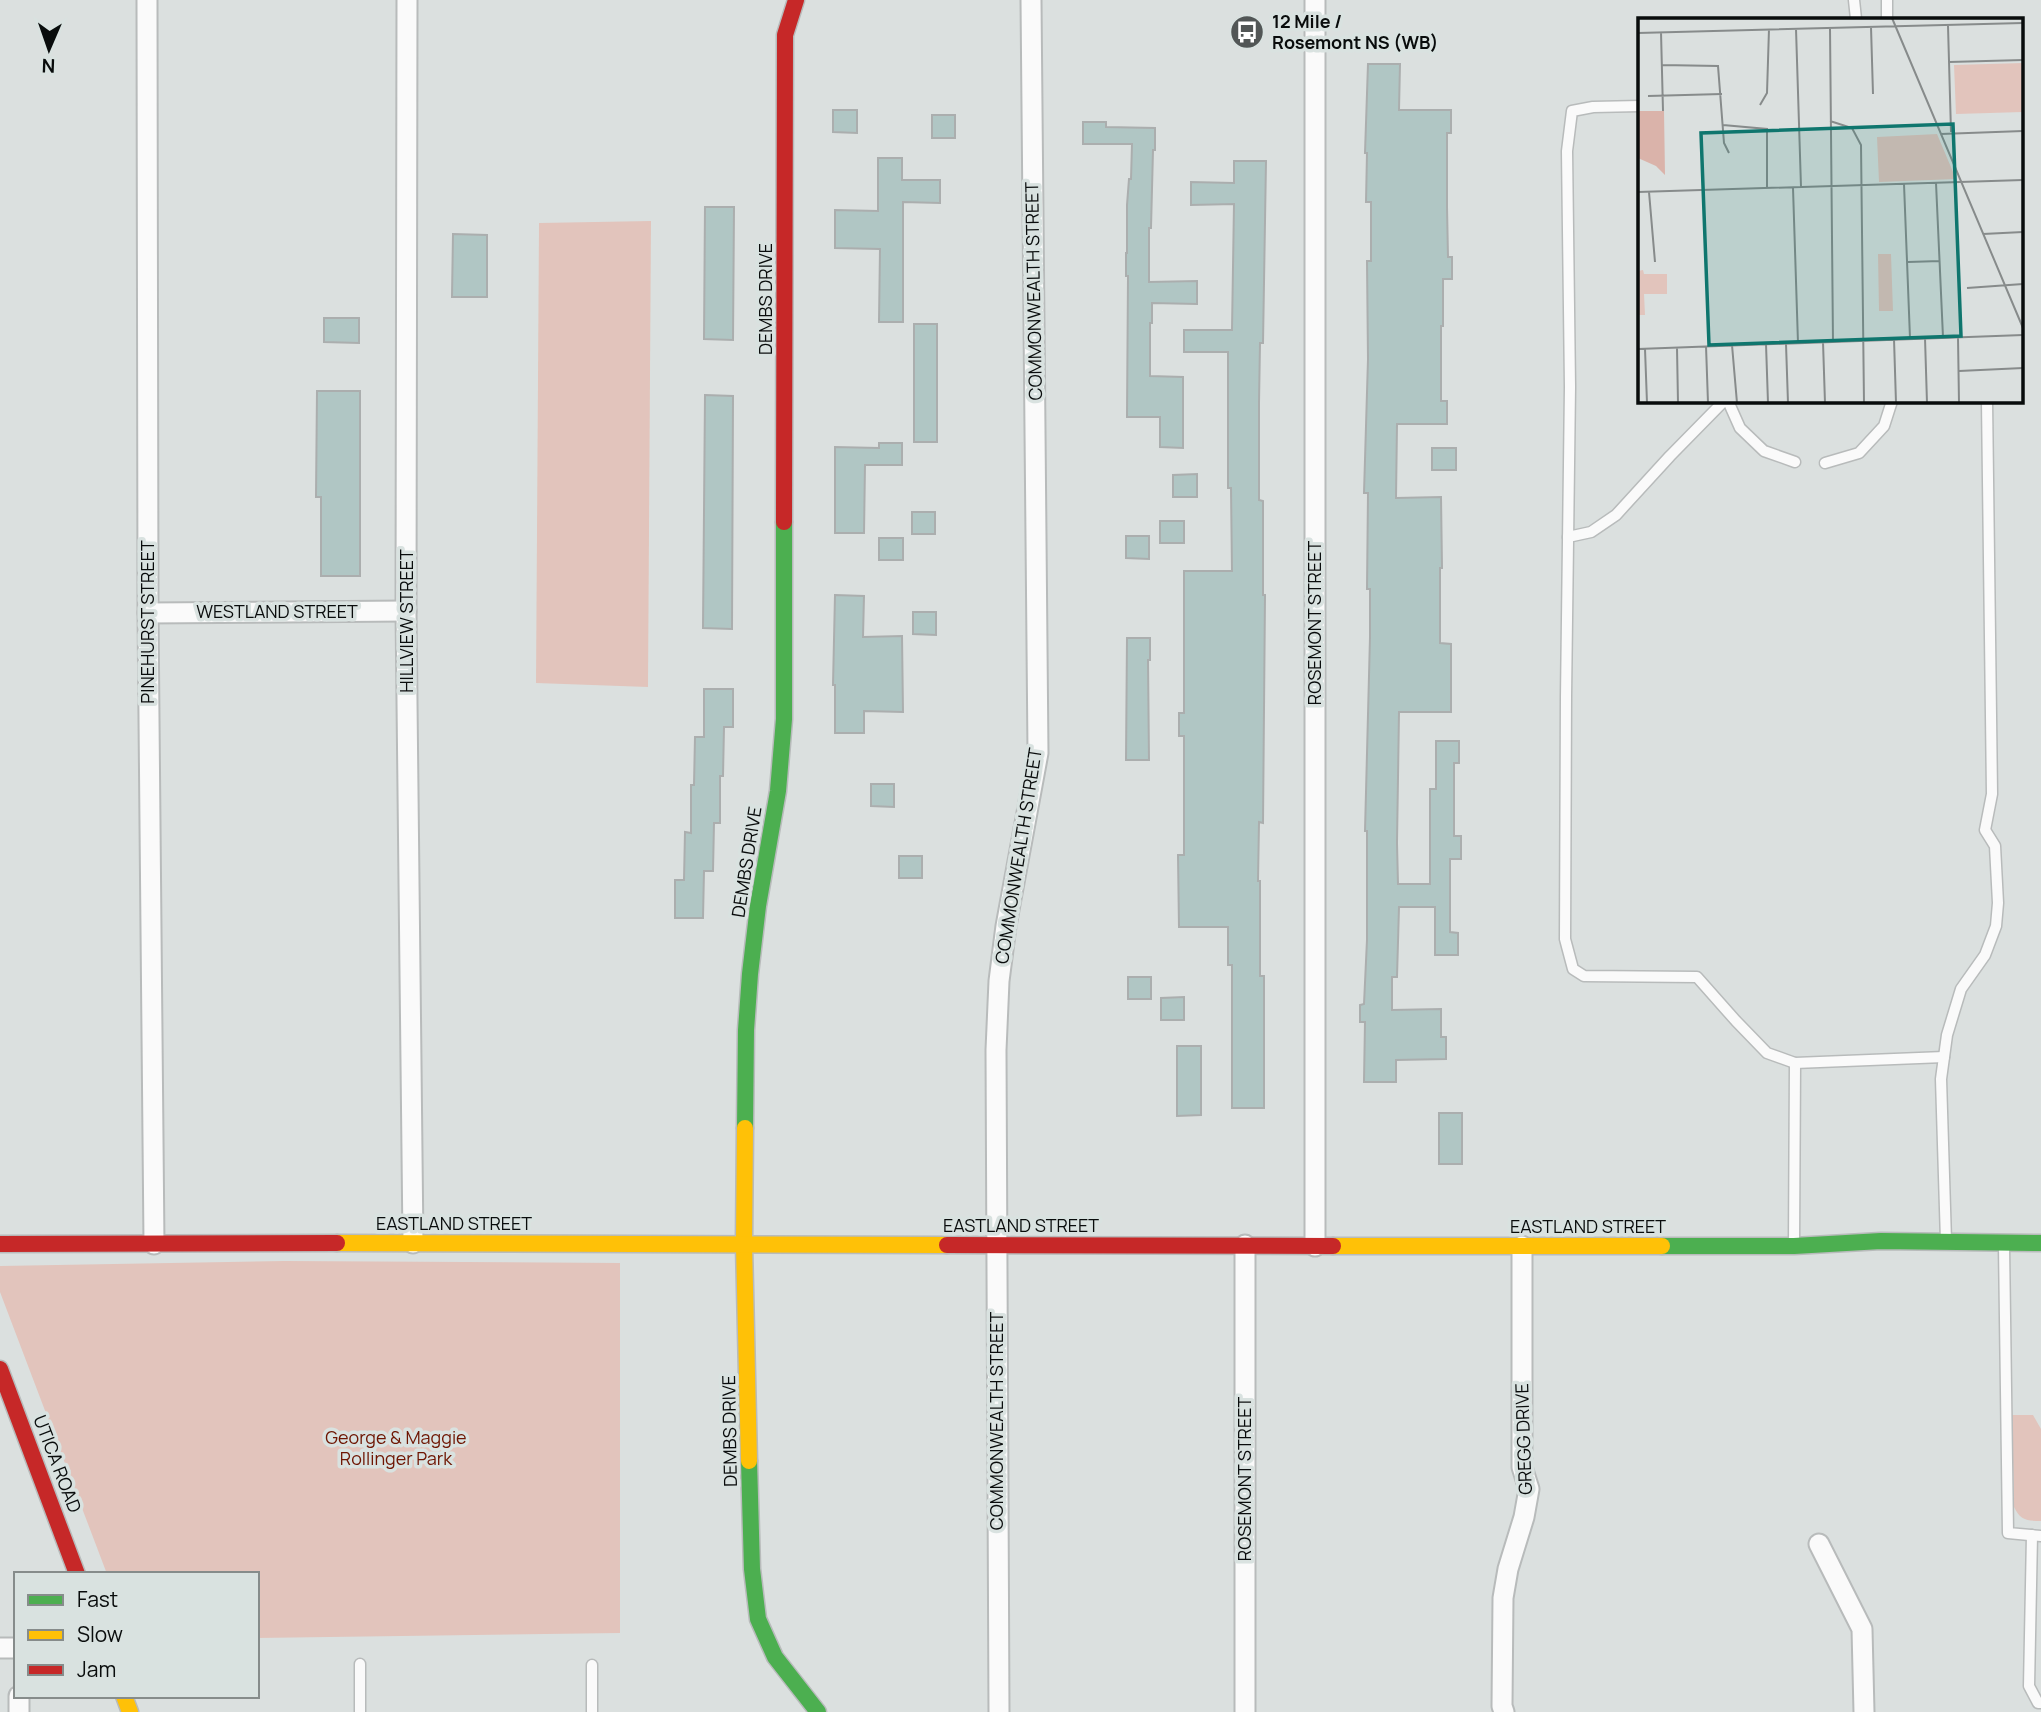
<svg xmlns="http://www.w3.org/2000/svg" width="2041" height="1712" font-family="Manrope,sans-serif">
<rect width="100%" height="100%" fill="#dbe0df"/>
<!-- green -->
<g fill="#e2c4bc">
<path d="M651,221L648,687L536,683L539,223Z"/>
<path d="M284,1261L620,1263V1633L257,1638V1574H107L0,1292V1266Z"/>
<path d="M2012,1415H2033L2041,1429V1521C2027,1521 2020,1520 2014,1507Z"/>
</g>
<!-- building -->
<g fill="#b0c6c4" stroke="#abaeae" stroke-width="2">
<path d="M1368,64H1400L1399,110H1451V133H1447V207L1448,257H1452V279H1443V326H1441V401H1447V424H1397L1396,498L1441,497L1442,568H1440V643L1451,644V712H1399L1397,843L1398,884H1430V789H1436V741H1459V763H1454V836H1461V859H1450V932L1458,933V955H1435V907H1399L1397,977H1392V1010L1441,1009V1037H1446V1059L1396,1060V1082H1364L1365,1022H1360V1005L1364,1004L1367,940V831H1365L1370,637V589H1367L1368,493H1364L1368,359L1367,261H1371V202H1366L1367,153H1365Z"/>
<path d="M833,110H857V133L833,132Z"/>
<rect x="932" y="115" width="23" height="23"/>
<path d="M1083,122H1106V127L1155,128V150H1153L1151,228H1149V282L1197,281V304L1152,303V323H1150V376L1183,377V448L1160,447V417H1127L1128,276H1126V253H1127V205L1129,179H1131L1132,144H1083Z"/>
<path d="M878,158H902V180H940V203L903,202V322H879L880,249L835,248V210L878,211Z"/>
<path d="M1234,161H1266L1263,343H1260L1259,403V500L1263,501V595H1265L1263,823L1259,822L1258,881H1260V976H1264V1108H1232V965H1228V927H1179L1178,855H1184V736H1179V713H1184V571H1232L1231,488H1228V352H1184V330H1232L1234,204L1191,205V182L1234,183Z"/>
<path d="M705,207H734L733,340L704,339Z"/>
<path d="M453,234L487,235V297H452Z"/>
<path d="M324,318H359V343L324,342Z"/>
<rect x="914" y="324" width="23" height="118"/>
<path d="M317,391H360V576H321V497H316Z"/>
<path d="M705,395L733,396L732,629L703,628Z"/>
<path d="M879,443H902V465H865L864,533H835V447L879,448Z"/>
<rect x="1432" y="448" width="24" height="22"/>
<path d="M1197,474V497H1173V475Z"/>
<rect x="912" y="512" width="23" height="22"/>
<rect x="1160" y="521" width="24" height="22"/>
<path d="M1126,536H1149V559L1126,558Z"/>
<rect x="879" y="538" width="24" height="22"/>
<path d="M835,595L864,596L863,637L902,636L903,712L864,711V733H835V685H833Z"/>
<path d="M913,612H936V635L913,634Z"/>
<path d="M1127,638H1150V660H1148L1149,760H1126Z"/>
<path d="M704,689H733V727H724L723,776H720V823H714L713,871H704L703,918H675V880H684L685,832L691,833V785H694L695,737H704Z"/>
<path d="M871,784H894V807L871,806Z"/>
<rect x="899" y="856" width="23" height="22"/>
<rect x="1128" y="977" width="23" height="22"/>
<path d="M1184,997V1020H1161V998Z"/>
<path d="M1177,1046H1201V1115L1177,1116Z"/>
<rect x="1439" y="1113" width="23" height="51"/>
</g>
<g fill="none" stroke-linecap="round" stroke-linejoin="round">
<!-- lane casing -->
<g stroke="#b8bbbb" stroke-width="13">
<g id="lane">
<path d="M1854,0L1856,19"/>
<path d="M1887,0V19"/>
<path d="M1640,106L1593,107L1572,111L1567,151L1570,387L1566,697L1565,939L1573,969L1584,976L1697,977L1736,1021L1767,1053L1795,1063L1944,1057"/>
<path d="M1728,401L1740,428L1764,451L1795,462"/>
<path d="M1825,463L1859,453L1884,426L1892,401"/>
<path d="M1568,537L1591,532L1616,515L1670,456L1724,401"/>
<path d="M1946,1241L1941,1079L1947,1035L1961,989L1985,955L1996,926L1998,903L1995,846L1985,830L1992,794L1987,401"/>
<path d="M1794,1245L1795,1063"/>
<path d="M2004,1246L2008,1533L2041,1536"/>
<path d="M2032,1535L2029,1686L2038,1703H2041"/>
<path d="M360,1712V1664"/>
<path d="M592,1712V1665"/>
</g>
</g>
<!-- street casing -->
<g stroke="#b8bbbb" stroke-width="23">
<g id="street">
<path d="M147,0L148,613L154,1244"/>
<path d="M407,0L406,611L413,1243"/>
<path d="M148,613L406,611"/>
<path d="M1315,1246V0"/>
<path d="M1819,1544L1862,1629L1864,1712"/>
<path d="M0,1648H16"/>
<path d="M19,1712V1696"/>
<path d="M999,1712L996,1050L999,981L1006,926L1038,753L1031,0"/>
<path d="M1245,1712V1245"/>
<path d="M1504,1712L1502,1706L1503,1598L1508,1569L1524,1517L1529,1489L1522,1467V1246"/>
</g>
</g>
<!-- fast casing -->
<g stroke="#b8bbbb" stroke-width="19">
<g id="fast">
<path d="M745,1128L746,1030L750,974L758,906L778,791L784,719V522"/>
<path d="M1662,1246H1794L1881,1241L2041,1243"/>
<path d="M749,1461L752,1569L758,1619L775,1657L818,1712"/>
</g>
</g>
<!-- slow casing -->
<g stroke="#b8bbbb" stroke-width="19">
<g id="slow">
<path d="M745,1128L744,1245L749,1461"/>
<path d="M337,1243L947,1245"/>
<path d="M1333,1246H1662"/>
<path d="M124,1696L130,1712"/>
</g>
</g>
<!-- jam casing -->
<g stroke="#b8bbbb" stroke-width="19">
<g id="jam">
<path d="M784,522L785,35L796,0"/>
<path d="M0,1244L337,1243"/>
<path d="M947,1245L1333,1246"/>
<path d="M0,1369L77,1574"/>
</g>
</g>
<!-- lane -->
<use href="#lane" stroke="#fafafa" stroke-width="10"/>
<!-- street -->
<use href="#street" stroke="#fafafa" stroke-width="19"/>
<!-- fast -->
<use href="#fast" stroke="#4caf50" stroke-width="16"/>
<!-- slow -->
<use href="#slow" stroke="#ffc107" stroke-width="16"/>
<!-- jam -->
<use href="#jam" stroke="#c62828" stroke-width="16"/>
</g>
<!-- icons -->
<defs>
<g id="bus-disc" transform="scale(1.75)"><circle r="9.5" fill="#525656" stroke="#d9e2e0"/><path d="M-5-6H5V4H4V6H2V4H-2V6H-4V4H-5ZM-3.5-4V0h7V-4ZM-3.5 1.2v1.5H-2V1.2ZM2 1.2v1.5H3.5V1.2Z" fill="#fff"/></g>
</defs>
<g fill-rule="evenodd">
<use href="#bus-disc" x="1247" y="32"/>
</g>
<g text-anchor="middle" stroke-width="7" stroke-linejoin="round" paint-order="stroke">
<!-- poi labels -->
<g font-size="18" font-weight="bold" fill="#090c0c" stroke="#d9e2e0" text-anchor="start">
<text x="1272" y="28">12 Mile /<tspan x="1272" dy="21">Rosemont NS (WB)</tspan></text>
</g>
<!-- street labels -->
<g font-size="18" fill="#090c0c" stroke="#d9e2e0">
<text transform="translate(1034 291) rotate(-91)" y="6">COMMONWEALTH STREET</text>
<text transform="translate(766 299) rotate(-90)" y="6">DEMBS DRIVE</text>
<text x="277" y="618">WESTLAND STREET</text>
<text transform="translate(407 621) rotate(-90)" y="6">HILLVIEW STREET</text>
<text transform="translate(148 622) rotate(-90)" y="6">PINEHURST STREET</text>
<text transform="translate(1315 623) rotate(-90)" y="6">ROSEMONT STREET</text>
<text transform="translate(1019 856) rotate(-81)" y="6">COMMONWEALTH STREET</text>
<text transform="translate(747 862) rotate(-81)" y="6">DEMBS DRIVE</text>
<text x="454" y="1230">EASTLAND STREET</text>
<text x="1021" y="1232">EASTLAND STREET</text>
<text x="1588" y="1233">EASTLAND STREET</text>
<text transform="translate(997 1421) rotate(-90)" y="6">COMMONWEALTH STREET</text>
<text transform="translate(730 1431) rotate(-91)" y="6">DEMBS DRIVE</text>
<text transform="translate(1524 1439) rotate(-92)" y="6">GREGG DRIVE</text>
<text transform="translate(57 1464) rotate(69)" y="6">UTICA ROAD</text>
<text transform="translate(1245 1479) rotate(-90)" y="6">ROSEMONT STREET</text>
</g>
<!-- park labels -->
<g font-size="18" fill="#6e1502" stroke="#d9e2e0">
<text x="396" y="1444">George &amp; Maggie<tspan x="396" dy="21">Rollinger Park</tspan></text>
</g>
</g>
<!-- overview -->
<g transform="translate(1638 18)">
<rect width="385" height="385" fill="#dbe0df"/>
<path d="M385,45V94L318,96L316,47ZM299,116L318,161L241,164L239,119ZM240,236H253L255,293H241ZM5,252L6,256H29V276H6L7,297H0V253Z" fill="#e2c4bc"/>
<path d="M0,93H26L27,157L18,148L0,140Z" fill="#dab3aa"/>
<path fill="none" stroke="#878b8b" stroke-width="2" d="M254,0L385,310M310,8L313,114M233,9L235,76M192,10L195,324M158,11L163,169M23,14L25,93M0,15L385,5M311,44L385,42M24,47L80,48L86,125L91,135M10,78L84,76M122,87L129,75L131,11M192,103L214,110L223,127L226,385M85,107L129,111V170M303,116L385,113M298,165L305,319M266,166L272,320M155,170L160,325M0,174L385,162M11,174L17,244M345,216L385,214M270,244L302,243M329,270L385,266M320,319L321,385M287,320L289,385M256,321L258,385M185,324L187,385M128,326L130,385M148,326L150,385M94,327L99,385M68,328L70,385M39,330L40,385M0,331L385,317M7,331L9,385M321,353L385,350"/>
<path fill="#0f766e" fill-opacity="0.15" stroke="#0f766e" stroke-width="3.5" d="M315,106L323,318L71,327L63,115Z"/>
<rect width="385" height="385" fill="none" stroke="#090c0c" stroke-width="3.5"/>
</g>
<!-- legend -->
<rect x="14" y="1572" width="245" height="126" fill="#d9e2e0" stroke="#868c8b" stroke-width="2"/>
<rect x="28" y="1595" width="35" height="10" fill="#4caf50" stroke="#868c8b" stroke-width="2"/>
<text x="77" y="1607" font-size="21" fill="#090c0c">Fast</text>
<rect x="28" y="1630" width="35" height="10" fill="#ffc107" stroke="#868c8b" stroke-width="2"/>
<text x="77" y="1642" font-size="21" fill="#090c0c">Slow</text>
<rect x="28" y="1665" width="35" height="10" fill="#c62828" stroke="#868c8b" stroke-width="2"/>
<text x="77" y="1677" font-size="21" fill="#090c0c">Jam</text>
<!-- north arrow -->
<g transform="translate(49 49) rotate(182)" stroke="#d9e2e0" stroke-width="5" paint-order="stroke">
<path d="M0-5L12 26L0 18L-12 26Z" fill="#090c0c"/>
<text y="-10" font-size="19" font-weight="bold" text-anchor="middle" fill="#090c0c">N</text>
</g>
</svg>
